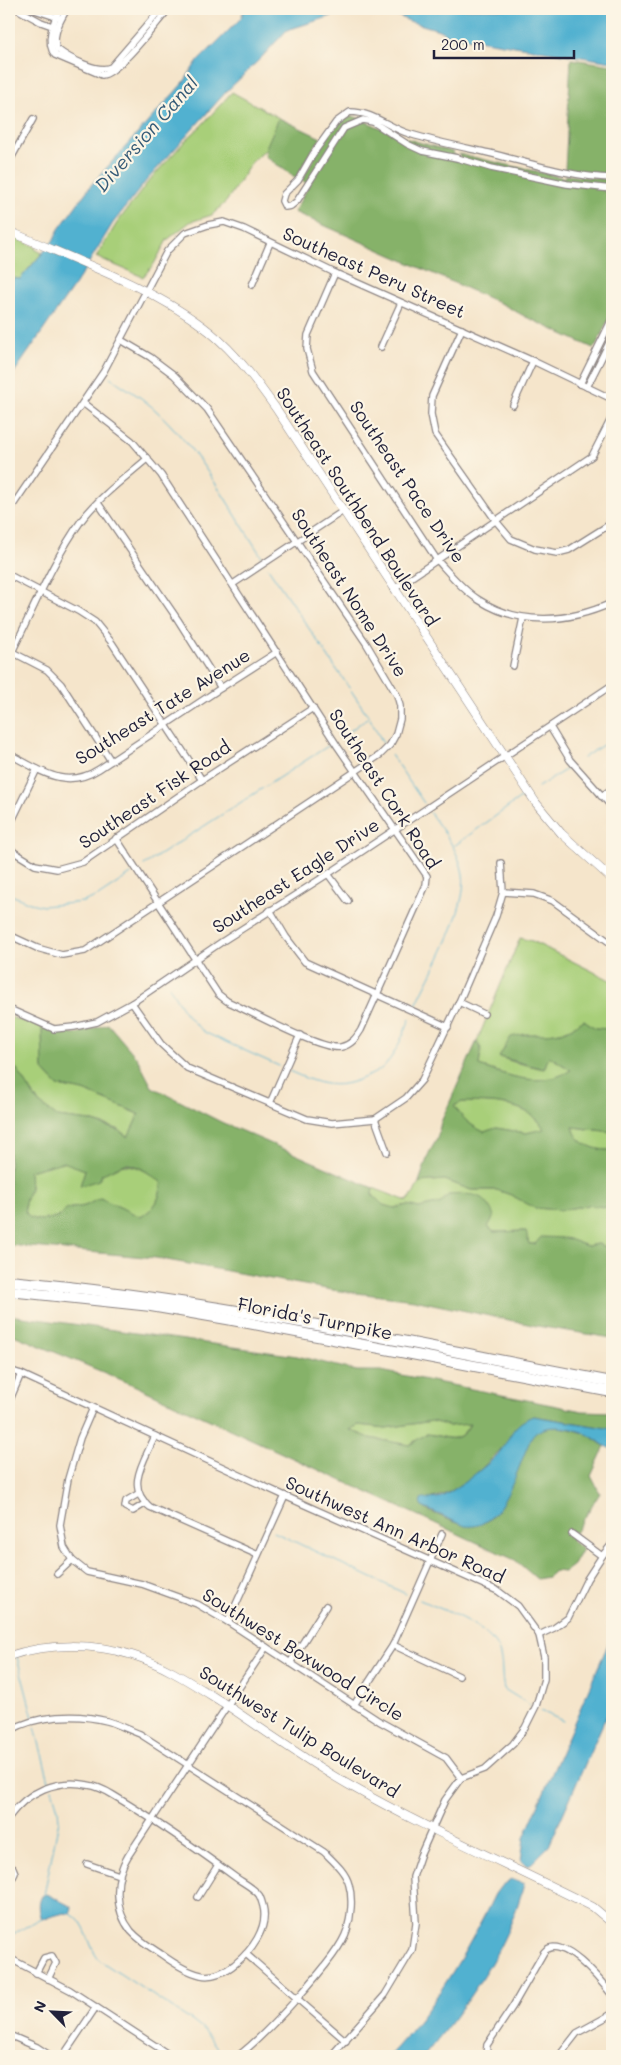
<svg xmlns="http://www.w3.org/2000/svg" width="621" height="2065" font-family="Mali,sans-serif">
<rect width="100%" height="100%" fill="#fcf5e5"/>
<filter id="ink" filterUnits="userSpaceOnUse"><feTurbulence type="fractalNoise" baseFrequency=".02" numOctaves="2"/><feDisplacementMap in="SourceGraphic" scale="10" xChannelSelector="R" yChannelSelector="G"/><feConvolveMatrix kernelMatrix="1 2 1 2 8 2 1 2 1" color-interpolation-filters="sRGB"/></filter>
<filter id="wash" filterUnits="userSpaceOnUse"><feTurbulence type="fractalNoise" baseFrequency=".0096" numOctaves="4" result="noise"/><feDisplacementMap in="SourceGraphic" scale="20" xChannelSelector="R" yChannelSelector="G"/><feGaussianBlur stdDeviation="1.12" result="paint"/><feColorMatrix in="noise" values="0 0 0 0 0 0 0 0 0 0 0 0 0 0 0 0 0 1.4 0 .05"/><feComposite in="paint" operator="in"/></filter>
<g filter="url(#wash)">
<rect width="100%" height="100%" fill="#f5e5cb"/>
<!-- green -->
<g fill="#a8cf79" stroke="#65785a">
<path d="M232,92L279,118L266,149L251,163L226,202L212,215L190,222L167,240L154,264L143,277L96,257L117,223L148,182L185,141L201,126Z"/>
<path d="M9,235L36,247L35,249L42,253L20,279L14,278L9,286Z"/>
<path d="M520,938L532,941L612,981V1032L608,1029L595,1028L584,1020C564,1035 546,1035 523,1034L499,1057L514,1062L544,1069L549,1056L572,1071C536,1088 515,1077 479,1066L481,1049L477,1041Z"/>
<path d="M9,1017L42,1027L43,1070L58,1086L84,1091L139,1114L128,1137L118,1129L90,1121L57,1117L38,1102L17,1069L9,1067Z"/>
<path d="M462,1102C490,1103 528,1101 545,1129L526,1133L496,1128L484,1132C471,1126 462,1118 454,1106Z"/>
<path d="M573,1127L612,1132V1150C595,1151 577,1144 573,1127Z"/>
<path d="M63,1161L85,1170L80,1186C89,1181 119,1164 127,1165C140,1166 152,1175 162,1183C158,1203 157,1205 141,1217L100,1198L85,1206L66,1209L61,1216C47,1220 22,1226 25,1202C26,1197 30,1192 30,1187C30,1182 29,1176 29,1171Z"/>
<path d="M445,1180L471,1190H497L511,1195L535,1208L561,1210L589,1205L612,1208V1249L598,1244L587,1246L579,1243L529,1244L525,1231L494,1232L448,1195L442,1203L419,1208L407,1205L395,1208L383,1205L372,1194L373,1188L407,1201L414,1193L419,1182Z"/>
<path d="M432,1421L449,1426L470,1423C457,1448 446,1435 426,1434L409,1445L370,1438L349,1430L358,1425L386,1428Z"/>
</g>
<!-- forest -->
<g fill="#86b269" stroke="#546a52" fill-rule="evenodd">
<path d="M571,59L612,65V175L565,170Z"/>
<path d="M353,116L404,138L453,152L456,161L461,160L459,154L565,178V175L612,180V312L596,346L593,348L526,317L504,305L294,212L309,185L302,180C315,158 327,125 353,116Z"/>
<path d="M279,118L321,138L310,153L296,178L265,156L267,145Z"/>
<path d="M584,1020L595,1028L609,1029L612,1032V1132L573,1127C577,1144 596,1151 612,1150V1208L589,1205L561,1210L535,1208L511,1195L497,1190H471L445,1180L419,1182L429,1153L437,1139L441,1122L477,1041L481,1049L479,1066C511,1076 540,1089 571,1070L549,1056L544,1069L499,1057L511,1037C541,1029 554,1042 584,1020ZM462,1102C490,1103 529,1101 544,1129L526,1133L496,1128L484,1132C471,1126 462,1118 454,1106Z"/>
<path d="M108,1024L137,1058L152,1087L221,1122L373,1188L372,1194L383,1205L395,1208L407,1205L419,1208L441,1203L448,1195C472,1194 484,1191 494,1216L488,1227L494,1232L526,1231L529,1244H535L541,1237L566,1238L587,1246L598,1244L612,1249V1338L537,1326L414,1300L332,1290L156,1258L9,1245V1067L17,1069L38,1102L57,1117L90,1121L118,1130L128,1137L139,1114L84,1091L58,1086L43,1070L42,1027L76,1034ZM63,1162L85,1170L80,1186L99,1180L102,1174C108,1172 120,1165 125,1164C137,1163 153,1176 162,1183C158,1202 157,1206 141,1217L100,1198L85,1206L66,1209L61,1216C47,1220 22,1226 25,1202C26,1197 30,1192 30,1187C30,1182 29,1176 29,1171Z"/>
<path d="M9,1315L297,1356L357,1371H381L582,1411L612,1412V1429L534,1416L527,1419C503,1447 461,1500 422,1499L420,1503C424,1510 433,1513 440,1516C464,1527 482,1533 499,1508C509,1491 525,1441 536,1431C547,1422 578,1430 589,1435C595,1438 599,1444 605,1446L591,1476L600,1493L575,1533L571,1531L568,1534L572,1537L571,1540L582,1549L573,1565L564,1572L555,1571L548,1577L537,1579L515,1560L129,1383L9,1333ZM432,1421L449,1426L470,1424C457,1448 446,1435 426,1434L409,1445L370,1438L350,1430L358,1425L386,1428Z"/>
</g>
<!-- water -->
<g fill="#51b1d0" stroke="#3a6a86">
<path d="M244,9H612V62L448,35L439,30L409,21L386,10H365L335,15L287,30L261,58L226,92L146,181L113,223L80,277L9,380V286L14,278L20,279L53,241L59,229L92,184L184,82L196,63L241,18Z"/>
<path d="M533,1416L612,1429V1449C603,1446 599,1441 592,1437C577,1427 543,1421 532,1437C518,1462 504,1532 465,1526L422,1507L420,1503L422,1499C428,1499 435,1499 441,1497C453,1492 488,1465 497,1455C512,1438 509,1426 533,1416Z"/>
<path d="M612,1635V1703L549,1846L529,1866L521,1861L524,1838Z"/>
<path d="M511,1879L524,1884C507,1950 467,2004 424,2056H389C433,2009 467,1952 495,1894L501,1886Z"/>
<path d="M47,1894L72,1907L71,1914L64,1913L42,1919C39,1911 38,1903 42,1896Z"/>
</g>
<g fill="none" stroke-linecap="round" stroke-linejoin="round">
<!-- stream -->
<g stroke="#51b1d0" stroke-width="1">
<path d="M110,377C123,387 139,395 151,406C198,447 228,505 262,557"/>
<path d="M268,568L369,717L383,743"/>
<path d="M342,737L367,718"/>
<path d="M391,755L424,803"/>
<path d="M583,758L612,739"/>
<path d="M538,787L570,767"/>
<path d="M454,846L522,797"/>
<path d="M144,865L331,744"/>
<path d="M9,894L30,903L43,906L83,902L98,896L131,874"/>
<path d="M169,986C180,1005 188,1021 206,1033L279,1066"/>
<path d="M415,1007C430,975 469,908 463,874C459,851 444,832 430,813"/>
<path d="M289,1071C316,1083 335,1091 363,1078C371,1075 380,1071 386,1064C397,1052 403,1034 410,1019"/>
<path d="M274,1532L406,1594"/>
<path d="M420,1600C445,1611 493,1626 500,1655C503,1666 501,1678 504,1689L530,1705"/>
<path d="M17,1657L33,1718"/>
<path d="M541,1711L563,1721"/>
<path d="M35,1727L49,1781"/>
<path d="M44,1895L59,1820L58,1809L52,1789"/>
<path d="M71,1914C87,1922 88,1946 99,1960L192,2021L205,2031L223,2056"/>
<path d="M9,1936L42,1919"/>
</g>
</g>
</g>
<g filter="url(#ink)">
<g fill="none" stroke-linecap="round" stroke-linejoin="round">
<!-- street casing -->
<g stroke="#8c8483" stroke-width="8">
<g id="street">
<path d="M17,9L41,22L55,27"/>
<path d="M32,9L59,18"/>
<path d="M60,9C53,22 45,43 55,55L102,75C118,74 156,23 169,9"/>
<path d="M67,9C60,20 51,36 57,49C68,58 99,74 111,67L161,9"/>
<path d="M9,162L33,119"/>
<path d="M612,178C570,177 530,163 489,153C462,147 436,142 410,134C389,128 374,112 350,112L336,122L313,154L298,180L284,194L282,201L285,207L291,206L297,201L344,128L363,120L373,122L407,144L422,151L457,158L491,168L567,184L612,189"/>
<path d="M335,273L308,335L307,349L313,371L437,560C450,574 463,590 479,600C521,627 569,622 612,603"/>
<path d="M252,285L270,243"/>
<path d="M462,329L432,396L431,414L435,434L496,521L511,539L535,549L557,553L569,550L612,523"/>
<path d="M381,347L401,303"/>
<path d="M580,384L612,319"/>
<path d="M587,387L612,337"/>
<path d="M83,403L132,441L161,475L338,747L427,876L426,885L361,1030C356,1038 351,1045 341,1047C322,1051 249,1011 227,1001L218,994L116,838"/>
<path d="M513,405L533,361"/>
<path d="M98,503L178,620L221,688"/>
<path d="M9,511L104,371L167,251L185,233L208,225L224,222L244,229L335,273L533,361L612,399"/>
<path d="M9,575L78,611L95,622L112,643L202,780"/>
<path d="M233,584L343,511"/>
<path d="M394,589L592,456L612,417"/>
<path d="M12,652L47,670L61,684L111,761"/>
<path d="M9,658C32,613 51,563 81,521C99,497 126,477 148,458"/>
<path d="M513,666L523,618"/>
<path d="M550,727L570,760L612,807"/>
<path d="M9,754C40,770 65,791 99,769L221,688L277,652"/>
<path d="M601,796L612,789"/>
<path d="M9,827L37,769"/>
<path d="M9,846L14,852L35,865L57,869L83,862L202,780L313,708"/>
<path d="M328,874L348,901"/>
<path d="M503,892L534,894L553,901L612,944"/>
<path d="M270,910L286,937L305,962L448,1027"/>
<path d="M9,935L37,948L62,955L85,951L380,755L390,745L396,734L400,719V706L397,695L366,643L207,409L174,375L150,357L121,340"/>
<path d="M459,1002L484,1014"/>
<path d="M132,1003L161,1044L187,1068L307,1119L332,1123L375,1119L406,1098L422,1080L459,1002L496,916L503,892L501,863"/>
<path d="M9,1009L54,1029L74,1027L97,1022L132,1003L223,941L328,874L612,685"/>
<path d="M270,1103L300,1035"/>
<path d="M375,1119L387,1152"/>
<path d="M9,1370L21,1374L285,1496L498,1591L518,1606L539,1635L544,1657V1679L536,1706L525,1728L513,1744L485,1769L461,1778L445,1800L420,1856L413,1877L416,1923L412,1950L385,1995L331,2056"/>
<path d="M9,1402L21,1374"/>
<path d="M93,1408L80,1438L68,1479L60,1525L64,1547L72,1560L87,1572L142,1584L197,1604L228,1622L379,1721L446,1758L461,1778"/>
<path d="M155,1436C145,1460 124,1487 150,1507L258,1555"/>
<path d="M138,1494L126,1501L125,1507L133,1511L146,1503"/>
<path d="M572,1534L602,1556"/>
<path d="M57,1574L72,1560"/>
<path d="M228,1622L285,1496"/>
<path d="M539,1635L554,1628L568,1618L587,1579L602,1556L612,1544"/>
<path d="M393,1645L459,1676"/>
<path d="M290,1663L326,1606"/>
<path d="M354,1705L393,1645L442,1534"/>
<path d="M9,1731C36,1715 77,1713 107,1721C118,1724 129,1730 140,1734L324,1852C333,1861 346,1872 349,1885C353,1898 351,1917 347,1930C339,1958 263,2037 238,2056"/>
<path d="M9,1817C27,1792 57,1778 88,1785C97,1786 105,1790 113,1795C153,1819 197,1849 235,1877C242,1882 254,1888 259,1895C261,1898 262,1903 263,1906C269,1928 251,1951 235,1964C227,1971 212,1978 201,1975C187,1972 172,1962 161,1954C150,1947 140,1941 131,1931C114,1910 114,1878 128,1856C174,1787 220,1717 266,1647"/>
<path d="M87,1864L119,1875"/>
<path d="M9,1866L13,1868L15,1873L13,1877L9,1879"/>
<path d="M198,1897L218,1865"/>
<path d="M246,1954L346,2041"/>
<path d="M9,1958L70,1990L171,2056"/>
<path d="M36,1973L44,1958L52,1956L56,1963L48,1979"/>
<path d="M9,2035L37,2047L51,2056"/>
<path d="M63,2056L96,2007"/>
<path d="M486,2056L487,2045L513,2006L544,1952C561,1932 602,1982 612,1995"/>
<path d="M559,2056L577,2033L612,2014"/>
</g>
</g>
<!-- secondary casing -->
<g stroke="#8c8483" stroke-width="9">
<g id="secondary">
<path d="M9,231C74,260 154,287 210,332C237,354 257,382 277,410L536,803L561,833L612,879"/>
<path d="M9,1656C48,1643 93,1643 132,1655C165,1665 193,1684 222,1702C264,1730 305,1760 349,1785C428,1830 512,1866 593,1907L612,1923"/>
</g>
</g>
<!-- highway casing -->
<g stroke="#8c8483" stroke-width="12">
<g id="highway">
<path d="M9,1281C212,1299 412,1344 612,1382"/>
<path d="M9,1291L151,1306L227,1319L612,1392"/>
</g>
</g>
<!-- street -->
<use href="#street" stroke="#fff" stroke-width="5.5"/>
<!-- secondary -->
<use href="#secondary" stroke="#fff" stroke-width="8"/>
<!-- highway -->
<use href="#highway" stroke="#fff" stroke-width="10"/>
</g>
</g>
<g text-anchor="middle" stroke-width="4.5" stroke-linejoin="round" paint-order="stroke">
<!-- street labels -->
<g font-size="18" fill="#22223b" stroke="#fcf5e5">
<text transform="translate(374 273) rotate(24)" y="6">Southeast Peru Street</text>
<text transform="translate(407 482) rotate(56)" y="6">Southeast Pace Drive</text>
<text transform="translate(357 507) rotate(57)" y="6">Southeast Southbend Boulevard</text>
<text transform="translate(349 593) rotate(57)" y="6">Southeast Nome Drive</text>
<text transform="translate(163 707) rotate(-32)" y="6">Southeast Tate Avenue</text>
<text transform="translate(384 789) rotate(57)" y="6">Southeast Cork Road</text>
<text transform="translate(155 795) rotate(-34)" y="6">Southeast Fisk Road</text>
<text transform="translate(296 876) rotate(-33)" y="6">Southeast Eagle Drive</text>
<text transform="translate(315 1319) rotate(11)" y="6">Florida's Turnpike</text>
<text transform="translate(395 1530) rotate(24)" y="6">Southwest Ann Arbor Road</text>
<text transform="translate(303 1655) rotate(32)" y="6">Southwest Boxwood Circle</text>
<text transform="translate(299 1732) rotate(32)" y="6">Southwest Tulip Boulevard</text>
</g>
<!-- water labels -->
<g font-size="19" font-style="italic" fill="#355b77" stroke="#fcf5e5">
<text transform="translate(146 134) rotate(-49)" y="7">Diversion Canal</text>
</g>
</g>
<!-- margin -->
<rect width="621" height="2065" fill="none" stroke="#fcf5e5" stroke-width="30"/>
<!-- north arrow -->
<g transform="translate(52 2012) rotate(294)" stroke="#fcf5e5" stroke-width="4" paint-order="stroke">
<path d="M0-4L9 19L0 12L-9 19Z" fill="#22223b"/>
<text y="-8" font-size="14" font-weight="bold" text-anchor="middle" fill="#22223b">N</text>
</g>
<!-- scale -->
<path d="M434 50v8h140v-8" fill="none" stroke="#22223b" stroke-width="2.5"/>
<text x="441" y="50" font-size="15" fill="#22223b" stroke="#fcf5e5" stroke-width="4" paint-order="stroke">200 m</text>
</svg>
